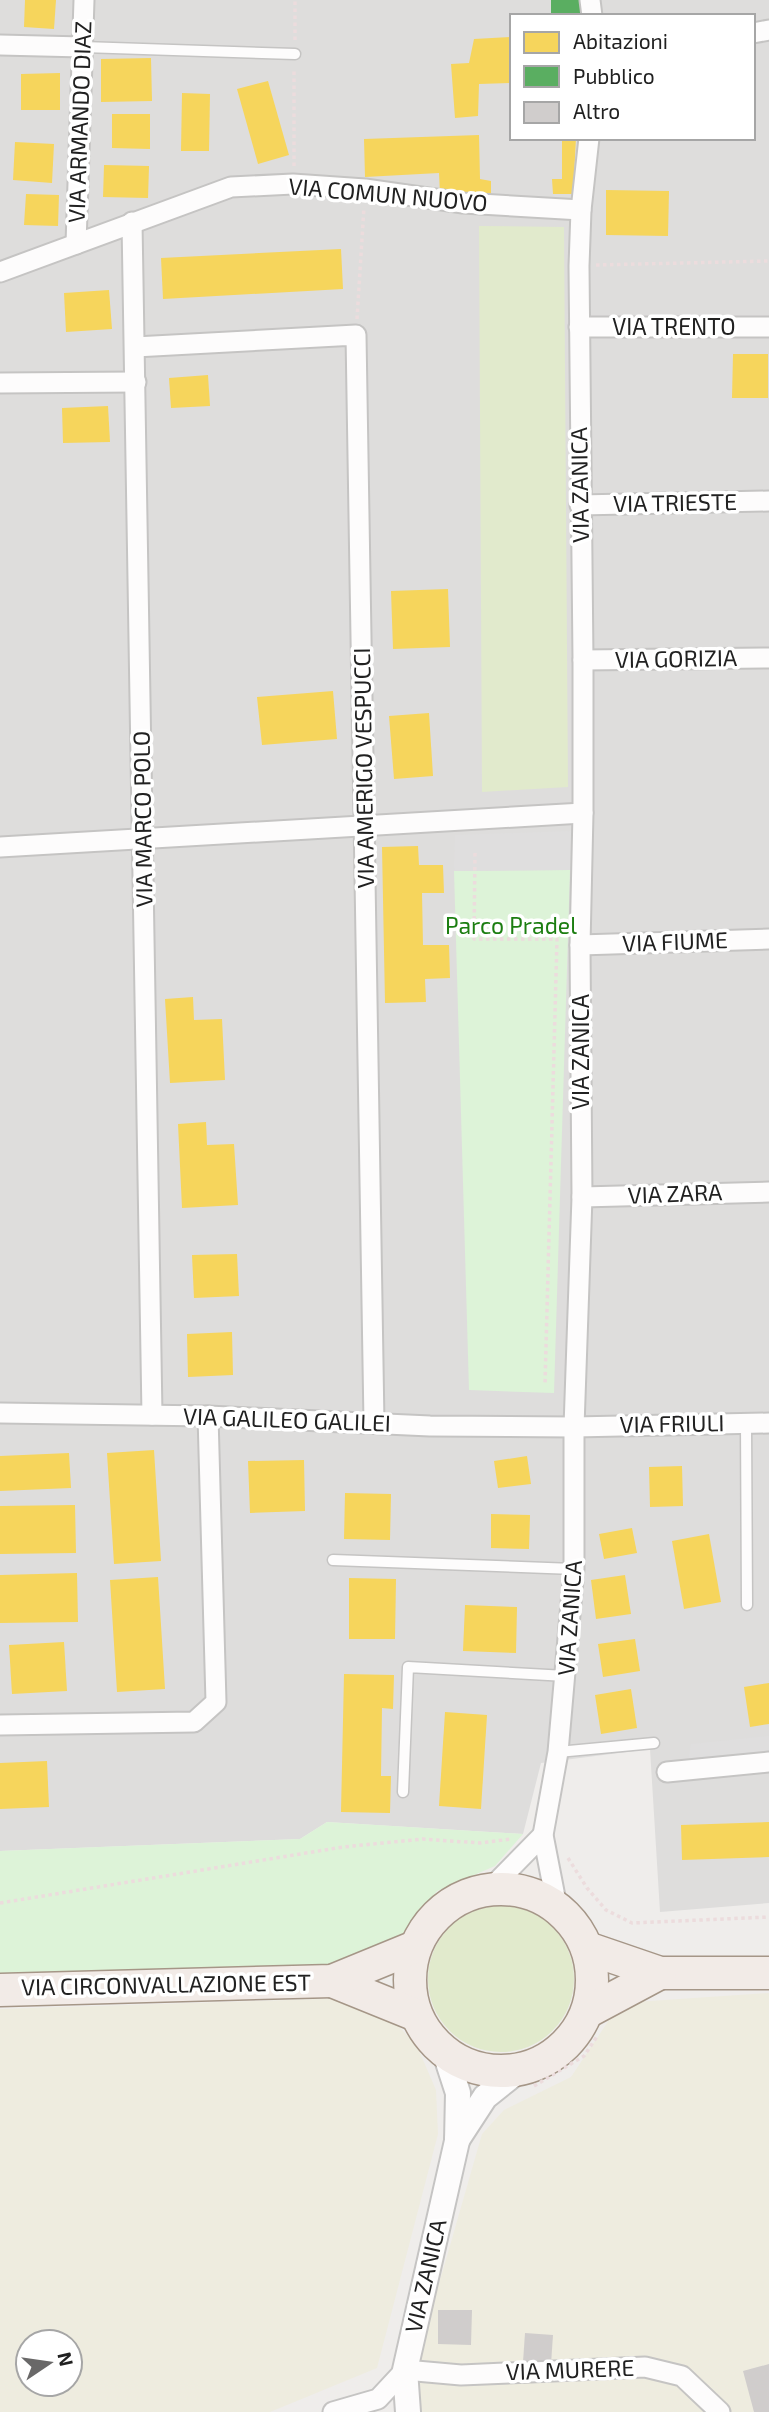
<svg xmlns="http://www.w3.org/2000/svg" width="769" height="2412" font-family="'Exo 2',sans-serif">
<rect width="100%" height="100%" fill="#efedeb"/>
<!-- residential -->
<path fill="#dedddc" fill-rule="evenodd" d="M0,0H769V1903L660,1912L650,1749L541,1763L523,1834L327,1822L300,1839L0,1851ZM512,16H753V138H512Z"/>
<!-- farmland -->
<g fill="#eeecdf" fill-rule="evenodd">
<path d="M769,1993V2412H418L414,2363L443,2270L482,2134L504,2110L571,2077L609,2020L635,2002Z"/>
<path d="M353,1998L390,2017L417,2046L436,2090L438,2134L377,2368L270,2412H0V2009ZM28,2342H70V2384H28Z"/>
</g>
<!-- grass -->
<g fill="#e1eacc">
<path d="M479,226L564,227L568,787L482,792Z"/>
<circle cx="501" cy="1979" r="73"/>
</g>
<!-- park -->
<g fill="#ddf3d8">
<path d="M570,870L554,1393L469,1390L454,871Z"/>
<path d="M327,1822L523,1834L495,1866L437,1891L402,1935L328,1971L0,1976V1851L300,1839Z"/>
</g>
<!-- parking -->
<g fill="#dfdede">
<path d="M571,831L570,870L454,871L455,835Z"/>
<path d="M769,1736V1755L688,1762L691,1744Z"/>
</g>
<!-- homes -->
<g fill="#f6d55c">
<path d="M25,0H56L54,29L24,27Z"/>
<path d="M512,37V83L479,84L478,116L455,118L451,64L469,63L474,39Z"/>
<path d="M151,58L152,101L101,102V59Z"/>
<path d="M60,73V110H21V74Z"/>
<path d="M268,81L289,155L258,164L237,89Z"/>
<path d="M182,93L210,94L209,151H181Z"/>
<path d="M112,114H150V149L112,148Z"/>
<path d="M479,135L480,179L491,181V194H440L439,173L365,177L364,139Z"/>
<path d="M562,138H576L573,194H553L552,179H562Z"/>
<path d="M15,142L54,144L52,183L13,180Z"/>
<path d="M104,165L149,166L148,198L103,197Z"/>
<path d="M606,190L669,191L668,236L606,235Z"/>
<path d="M26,194L59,195L58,226L24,225Z"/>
<path d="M341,249L343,289L163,299L161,258Z"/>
<path d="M109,290L112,329L66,332L64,293Z"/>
<path d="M733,354H768V398H732Z"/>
<path d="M208,375L210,406L171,408L169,378Z"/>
<path d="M108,406L110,442L63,443L62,408Z"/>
<path d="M448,589L450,647L393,649L391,591Z"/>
<path d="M333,691L337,739L262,745L257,697Z"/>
<path d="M429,713L433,776L394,779L389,716Z"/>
<path d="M418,846L419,865H443L444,893H422L423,945H449L450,978L425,979L426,1002L385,1003L382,847Z"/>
<path d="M193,997L194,1020L222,1019L225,1080L170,1083L165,999Z"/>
<path d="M206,1122L207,1145L234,1144L238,1205L182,1208L178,1124Z"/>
<path d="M237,1254L239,1296L194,1298L192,1255Z"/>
<path d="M232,1332L233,1375L188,1377L187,1334Z"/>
<path d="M154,1450L161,1561L114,1564L107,1453Z"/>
<path d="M69,1453L71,1488L0,1491V1456Z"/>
<path d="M527,1456L531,1484L498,1488L494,1461Z"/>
<path d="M304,1460L305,1511L250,1513L248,1461Z"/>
<path d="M682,1466L683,1506L650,1507L649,1467Z"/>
<path d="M345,1493L391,1494L390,1540L344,1539Z"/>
<path d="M75,1505L76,1553L0,1554V1506Z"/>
<path d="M491,1514L530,1515L529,1549L491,1548Z"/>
<path d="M632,1528L637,1553L604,1559L599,1534Z"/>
<path d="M709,1534L721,1602L684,1609L672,1541Z"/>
<path d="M77,1573L78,1622L0,1623V1575Z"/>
<path d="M625,1575L631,1614L596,1619L591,1580Z"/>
<path d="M158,1577L165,1689L117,1692L110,1580Z"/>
<path d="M349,1578L396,1579L395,1639H349Z"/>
<path d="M465,1605L517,1607L516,1653L463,1651Z"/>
<path d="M635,1639L640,1671L603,1677L598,1644Z"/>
<path d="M64,1642L67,1691L12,1694L9,1645Z"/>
<path d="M344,1674L394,1675L393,1709L382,1708L381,1776H391L390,1813L341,1812Z"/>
<path d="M769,1683V1724L750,1727L744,1687Z"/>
<path d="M631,1689L637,1728L601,1734L595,1695Z"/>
<path d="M445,1712L487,1715L481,1809L439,1806Z"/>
<path d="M47,1761L49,1807L0,1809V1763Z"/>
<path d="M769,1822V1857L682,1860L681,1825Z"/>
</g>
<!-- public -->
<path fill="#5aae61" d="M551,0H580L581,16H551Z"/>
<!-- building -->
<g fill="#d0cdcc">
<path d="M438,2310H472L471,2345L438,2344Z"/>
<path d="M525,2333L553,2335L551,2364L523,2362Z"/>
<path d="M769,2364V2412H754L743,2371Z"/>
</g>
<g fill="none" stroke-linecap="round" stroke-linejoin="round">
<!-- service casing -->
<g stroke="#c5c4c3" stroke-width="13">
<g id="service">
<path d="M83,47L295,54"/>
<path d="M746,1423L747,1605"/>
<path d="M333,1560L574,1569"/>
<path d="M558,1752L654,1743"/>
<path d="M403,1792L408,1667L566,1676"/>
</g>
</g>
<!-- minor casing -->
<g stroke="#c5c4c3" stroke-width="23">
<g id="minor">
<path d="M590,0L592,16"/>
<path d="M753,33L769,30"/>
<path d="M0,45L83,47"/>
<path d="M132,222L152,1415"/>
<path d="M76,244L84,0"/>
<path d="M0,272L231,187L293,184L365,189L463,203L581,210"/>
<path d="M579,327H769"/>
<path d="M135,347L356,335L374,1423"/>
<path d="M0,383L136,382"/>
<path d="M580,505L769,501"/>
<path d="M583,660L769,658"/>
<path d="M0,847L583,813"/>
<path d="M580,945L769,939"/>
<path d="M582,1197L769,1192"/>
<path d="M0,1413L208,1416L430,1426L574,1427L769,1423"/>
<path d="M0,1725L194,1722L216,1702L208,1416"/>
<path d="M667,1772L769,1762"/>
<path d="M491,1888L543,1835"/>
<path d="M557,1907L543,1835L558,1752L574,1569V1427L582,1197L580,945L583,813V660L579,266L581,210L589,138"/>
<path d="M333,2412L378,2399L405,2370L461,2375L645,2367L682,2376L720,2412"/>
</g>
</g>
<!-- tertiary casing -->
<g stroke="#c5c4c3" stroke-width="28">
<g id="tertiary">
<path d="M457,2140L485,2097L519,2070"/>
<path d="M408,2412L405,2370L457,2141L458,2093L445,2053"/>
</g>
</g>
<!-- primary casing -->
<g stroke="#a59687" stroke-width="35">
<g id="primary">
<circle cx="501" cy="1980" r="91"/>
<path d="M587,1948L660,1973H769"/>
<path d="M332,1981L416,2015"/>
<path d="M0,1990L332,1981L415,1947"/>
<path d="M587,2012L660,1973"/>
</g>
</g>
<!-- path -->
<g stroke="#ecdcdd" stroke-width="3.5" stroke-dasharray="3.5 3.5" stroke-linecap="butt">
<path d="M295,40V0"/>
<path d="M294,166V69"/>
<path d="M596,265L769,261"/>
<path d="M357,319L364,207"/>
<path d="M475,853L474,939H557L545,1384"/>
<path d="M568,1858L587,1888L606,1910L632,1923L769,1917"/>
<path d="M0,1903L343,1847L423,1839L480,1843L511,1839"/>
<path d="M534,2086L584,2056L598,2035"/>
</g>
<!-- service -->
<use href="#service" stroke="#fdfcfc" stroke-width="10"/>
<!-- minor -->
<use href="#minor" stroke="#fdfcfc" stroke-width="19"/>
<!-- tertiary -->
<use href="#tertiary" stroke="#fdfcfc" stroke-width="24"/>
<!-- primary -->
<use href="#primary" stroke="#f2ebe7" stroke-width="32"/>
</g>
<g text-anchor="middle" stroke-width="7" stroke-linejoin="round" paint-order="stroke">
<!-- street labels -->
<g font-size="23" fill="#212121" stroke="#fff">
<text transform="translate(80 122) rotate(-88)" y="8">VIA ARMANDO DIAZ</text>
<text transform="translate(388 195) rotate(5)" y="8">VIA COMUN NUOVO</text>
<text x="674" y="335">VIA TRENTO</text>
<text transform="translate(580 485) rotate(-91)" y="8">VIA ZANICA</text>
<text transform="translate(675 503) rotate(-1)" y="8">VIA TRIESTE</text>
<text transform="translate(676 659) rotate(-1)" y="8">VIA GORIZIA</text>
<text transform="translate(364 768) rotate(-91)" y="8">VIA AMERIGO VESPUCCI</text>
<text transform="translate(143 819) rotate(-91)" y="8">VIA MARCO POLO</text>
<text transform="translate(675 942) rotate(-2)" y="8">VIA FIUME</text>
<text transform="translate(581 1052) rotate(-90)" y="8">VIA ZANICA</text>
<text transform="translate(675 1194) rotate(-2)" y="8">VIA ZARA</text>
<text transform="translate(287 1420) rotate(2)" y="8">VIA GALILEO GALILEI</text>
<text transform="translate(672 1424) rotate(-1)" y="8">VIA FRIULI</text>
<text transform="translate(570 1618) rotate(-86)" y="8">VIA ZANICA</text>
<text transform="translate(166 1985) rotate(-1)" y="8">VIA CIRCONVALLAZIONE EST</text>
<text transform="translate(426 2276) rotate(-77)" y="8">VIA ZANICA</text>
<text transform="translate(570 2370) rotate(-2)" y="8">VIA MURERE</text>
</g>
<!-- park labels -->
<g font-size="23" fill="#1c7e11" stroke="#fff">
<text x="511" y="934">Parco Pradel</text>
</g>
</g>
<!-- legend -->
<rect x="510" y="14" width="245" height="126" fill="#ffffff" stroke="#a6a6a6" stroke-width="2"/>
<rect x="524" y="32" width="35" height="21" fill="#f6d55c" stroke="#a6a6a6" stroke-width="2"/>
<text x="573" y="49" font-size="21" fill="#212121">Abitazioni</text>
<rect x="524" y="66" width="35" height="21" fill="#5aae61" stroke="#a6a6a6" stroke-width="2"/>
<text x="573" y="84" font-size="21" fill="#212121">Pubblico</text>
<rect x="524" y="102" width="35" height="21" fill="#d0cdcc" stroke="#a6a6a6" stroke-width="2"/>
<text x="573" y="119" font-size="21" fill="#212121">Altro</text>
<!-- north arrow -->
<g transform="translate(49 2363) rotate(77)"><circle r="33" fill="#ffffff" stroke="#a6a6a6" stroke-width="2"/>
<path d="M0-5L12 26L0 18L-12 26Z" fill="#696868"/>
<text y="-10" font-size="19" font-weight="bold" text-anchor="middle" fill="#212121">N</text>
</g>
</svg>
